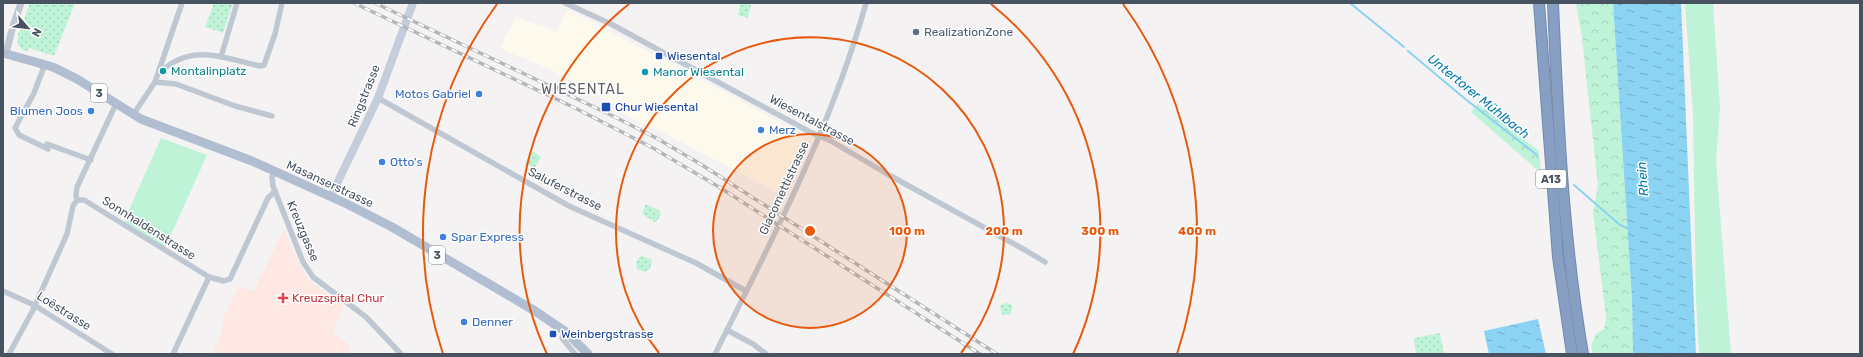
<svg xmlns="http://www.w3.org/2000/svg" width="1863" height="357" font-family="Rubik,sans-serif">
<defs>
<pattern id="forest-crowns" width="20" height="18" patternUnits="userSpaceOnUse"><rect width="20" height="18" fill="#bff3d8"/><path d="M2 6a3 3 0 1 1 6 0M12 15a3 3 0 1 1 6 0" fill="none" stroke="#a6d2bc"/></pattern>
<pattern id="park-dots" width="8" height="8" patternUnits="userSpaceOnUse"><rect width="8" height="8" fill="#bff3d8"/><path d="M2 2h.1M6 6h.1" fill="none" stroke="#a6d2bc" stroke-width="1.8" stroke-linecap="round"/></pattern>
<pattern id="water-ripples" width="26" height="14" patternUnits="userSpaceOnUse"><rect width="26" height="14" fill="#8ad3f2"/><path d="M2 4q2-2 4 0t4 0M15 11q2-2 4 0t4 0" fill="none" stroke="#73aec7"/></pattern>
</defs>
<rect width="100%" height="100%" fill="#f4f2f2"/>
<!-- commercial -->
<path fill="#fdfaed" d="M567,10L580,16L732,96L794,131L805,140L807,151L785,197L653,127L652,129L620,112L622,109L619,107L595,93L540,65L500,48L516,17L557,32Z"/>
<!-- medical -->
<path fill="#fde8e3" d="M284,229L300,265L309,279L315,285L344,305L332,332L351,346L346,354H213L224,324L221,322L238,287L254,291Z"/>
<!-- grass -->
<g fill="#bff3d8">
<path d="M1685,3H1713L1720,108L1716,161L1731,354H1699L1696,299L1693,114Z"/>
<path d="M161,138L207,155L165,248L124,221Z"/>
</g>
<!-- forest -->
<g fill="url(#forest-crowns)">
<path d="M1576,3H1613L1632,299L1633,354H1593L1591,346L1596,334L1604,329L1606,317L1593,213L1598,186L1582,38Z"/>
<path d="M1478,104L1539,151L1541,173L1471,112Z"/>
</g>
<!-- park -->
<g fill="url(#park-dots)">
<path d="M30,3H75L54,56L29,48L28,51L23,50L18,45V34Z"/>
<path d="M214,3H233L223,33L205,27Z"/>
<path d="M742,3L751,5L748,18L738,15L740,4Z"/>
<path d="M532,151L541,157L534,169L525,163Z"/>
<path d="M646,204L660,211L661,215L656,222H654L650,218L649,219L642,213Z"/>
<path d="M641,255L652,260L650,269L645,272L637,269L636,262Z"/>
<path d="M1005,303L1010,304L1013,307L1010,314L1002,315L1000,306Z"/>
<path d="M1440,333L1444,354H1416L1414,338Z"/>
</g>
<!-- water -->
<g fill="url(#water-ripples)">
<path d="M1613,3H1681L1696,354H1633L1632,299Z"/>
<path d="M1538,319L1546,354H1489L1484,331Z"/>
</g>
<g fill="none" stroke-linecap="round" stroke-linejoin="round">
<!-- stream -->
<g stroke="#8ad3f2" stroke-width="2">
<path d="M1350,3L1404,47"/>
<path d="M1408,51L1464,98L1537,155"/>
<path d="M1574,185L1620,225L1629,229"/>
</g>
<!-- motorway casing -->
<g stroke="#728aaf" stroke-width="12">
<g id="motorway">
<path d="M1539,3L1558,257L1572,354"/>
<path d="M1553,3C1558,121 1563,238 1583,354"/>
</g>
</g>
<!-- minor -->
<g stroke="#bfc8d2" stroke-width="5.5">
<path d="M565,3L611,24L810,132L831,141L889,175L1025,250L1045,262"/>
<path d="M221,57L237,3"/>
<path d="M45,64L34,93L15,128L19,135L48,149"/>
<path d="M159,71C166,68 171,63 178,60C204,47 234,61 260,66L264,65L275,34L282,3"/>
<path d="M155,82L176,84L235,106L272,116"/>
<path d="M378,98L569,206L696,263L746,291"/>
<path d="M133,115L155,82L182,3"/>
<path d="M47,144L91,160"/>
<path d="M275,171L272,177L273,186L303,262L313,277L366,317L401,354"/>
<path d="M77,200H84L209,277"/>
<path d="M3,291L34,305L112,354"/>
<path d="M727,330L753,344L766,354"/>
<path d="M566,332L562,338L575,354"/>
<path d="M9,354L33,310L67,234L73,206L77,200L76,196L77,187L116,104"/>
<path d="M173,354L209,277L224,281L230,279L268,198L275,191"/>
<path d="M715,354C772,240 832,126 866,3"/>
</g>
<!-- tertiary -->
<path stroke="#bfc8d2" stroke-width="7" d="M6,53L13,26L21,3"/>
<!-- secondary -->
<path stroke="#c4cddb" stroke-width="8" d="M331,196L378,98L413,3"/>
<!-- primary -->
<path stroke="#b1bed2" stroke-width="9" d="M3,53L53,67L77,79L141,119L252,161L347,204L392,227L535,311L566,332L588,354"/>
<!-- motorway -->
<use href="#motorway" stroke="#879fc3" stroke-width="10"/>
<!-- rail casing -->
<g stroke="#b4b6bc" stroke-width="3.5">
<g id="rail">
<path d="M354,3L575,108L653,148L719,187L980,354"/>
<path d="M375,3L615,117L658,139L702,165L997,354"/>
</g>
</g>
<!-- rail -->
<use href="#rail" stroke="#fff" stroke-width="2" stroke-dasharray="6" stroke-linecap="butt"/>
</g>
<!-- distance rings -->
<circle cx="810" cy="231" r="97" fill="#e8590c" fill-opacity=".12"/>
<g fill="none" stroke="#e8590c" stroke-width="2">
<circle cx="810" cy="231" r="97"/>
<path d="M659 353A194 194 0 1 1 961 353"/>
<path d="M547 354A290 290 0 0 1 629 4M991 4A290 290 0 0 1 1073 354"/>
<path d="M443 354A387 387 0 0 1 497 4M1123 4A387 387 0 0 1 1177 354"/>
</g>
<!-- markers -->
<circle fill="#5c6f8a" stroke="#fff" stroke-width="1.5" cx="916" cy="32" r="4"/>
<g fill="#1a4fb4" stroke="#fff" stroke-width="1.5">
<rect x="655" y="52" width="8" height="8" rx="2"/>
<rect x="601" y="102" width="10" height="10" rx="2"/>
<rect x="549" y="330" width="8" height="8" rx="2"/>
</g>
<g fill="#0f9aa8" stroke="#fff" stroke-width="1.5">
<circle cx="163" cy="71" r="4"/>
<circle cx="645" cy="72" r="4"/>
</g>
<g fill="#3f7fe0" stroke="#fff" stroke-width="1.5">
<circle cx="479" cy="94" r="4"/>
<circle cx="91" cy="111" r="4"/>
<circle cx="761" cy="130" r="4"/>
<circle cx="382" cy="162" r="4"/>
<circle cx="443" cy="237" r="4"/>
<circle cx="464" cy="322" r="4"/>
</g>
<path fill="#e0444e" stroke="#fff" stroke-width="1.5" d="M281 292h4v4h4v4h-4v4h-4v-4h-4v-4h4z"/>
<g text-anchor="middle" stroke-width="3" stroke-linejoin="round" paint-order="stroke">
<!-- shield labels -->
<g fill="#fff" stroke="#7f8790" stroke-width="1">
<rect x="91" y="84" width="16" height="18" rx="3"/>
<rect x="1536" y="170" width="30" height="18" rx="3"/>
<rect x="429" y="246" width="16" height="18" rx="3"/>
</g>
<g font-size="11" font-weight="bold" fill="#485361">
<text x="99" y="97">3</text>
<text x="1551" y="183">A13</text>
<text x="437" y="259">3</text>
</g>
<!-- service labels -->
<g font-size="12" fill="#4e5e75" stroke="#fff" text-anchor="start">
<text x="924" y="36">RealizationZone</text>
</g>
<!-- transit labels -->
<g font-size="12" fill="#164399" stroke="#fff" text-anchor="start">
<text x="667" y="60">Wiesental</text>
<text x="615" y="111">Chur Wiesental</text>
<text x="561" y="338">Weinbergstrasse</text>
</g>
<!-- culture labels -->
<g font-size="12" fill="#0d838f" stroke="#fff" text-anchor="start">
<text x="171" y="75">Montalinplatz</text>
<text x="653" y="76">Manor Wiesental</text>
</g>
<!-- shop labels -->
<g font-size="12" fill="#366cbe" stroke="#fff" text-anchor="start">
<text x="471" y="98" text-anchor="end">Motos Gabriel</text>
<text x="83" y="115" text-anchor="end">Blumen Joos</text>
<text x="769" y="134">Merz</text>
<text x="390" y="166">Otto's</text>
<text x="451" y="241">Spar Express</text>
<text x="472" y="326">Denner</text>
</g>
<!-- street labels -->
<g font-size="12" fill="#485361" stroke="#fff">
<text transform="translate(364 96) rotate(-68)" y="4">Ringstrasse</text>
<text transform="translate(812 120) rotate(28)" y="4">Wiesentalstrasse</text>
<text transform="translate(330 184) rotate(25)" y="4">Masanserstrasse</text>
<text transform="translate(784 188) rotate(-65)" y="4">Giacomettistrasse</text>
<text transform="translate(565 189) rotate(27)" y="4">Saluferstrasse</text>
<text transform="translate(149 228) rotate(32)" y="4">Sonnhaldenstrasse</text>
<text transform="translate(303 231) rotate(67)" y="4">Kreuzgasse</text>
<text transform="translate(64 311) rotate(32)" y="4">Loëstrasse</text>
</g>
<!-- health labels -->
<g font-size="12" fill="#be3a42" stroke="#fff" text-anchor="start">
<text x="292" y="302">Kreuzspital Chur</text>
</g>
<!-- water labels -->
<g font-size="13" font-style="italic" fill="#057db0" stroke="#fff">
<text transform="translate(1479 96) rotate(39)" y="5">Untertorer Mühlbach</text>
<text transform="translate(1642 179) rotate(-94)" y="5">Rhein</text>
</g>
<!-- quarter labels -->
<g font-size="14" letter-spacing="1" fill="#5e6167" stroke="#fff">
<text x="583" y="94">WIESENTAL</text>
</g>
</g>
<circle cx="810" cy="231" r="6" fill="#e8590c" stroke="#fff" stroke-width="2"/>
<g font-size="12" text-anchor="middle" font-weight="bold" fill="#e8590c" stroke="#fff" stroke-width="3" stroke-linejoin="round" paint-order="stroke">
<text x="907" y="235">100 m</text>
<text x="1004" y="235">200 m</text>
<text x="1100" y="235">300 m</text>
<text x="1197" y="235">400 m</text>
</g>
<!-- border -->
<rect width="1863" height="357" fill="none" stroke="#485361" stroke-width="8"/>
<!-- north arrow -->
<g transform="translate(28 28) rotate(118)" stroke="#ffffff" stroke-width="3" paint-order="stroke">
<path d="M0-3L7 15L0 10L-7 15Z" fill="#485361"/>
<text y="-6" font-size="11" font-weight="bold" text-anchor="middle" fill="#485361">N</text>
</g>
</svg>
